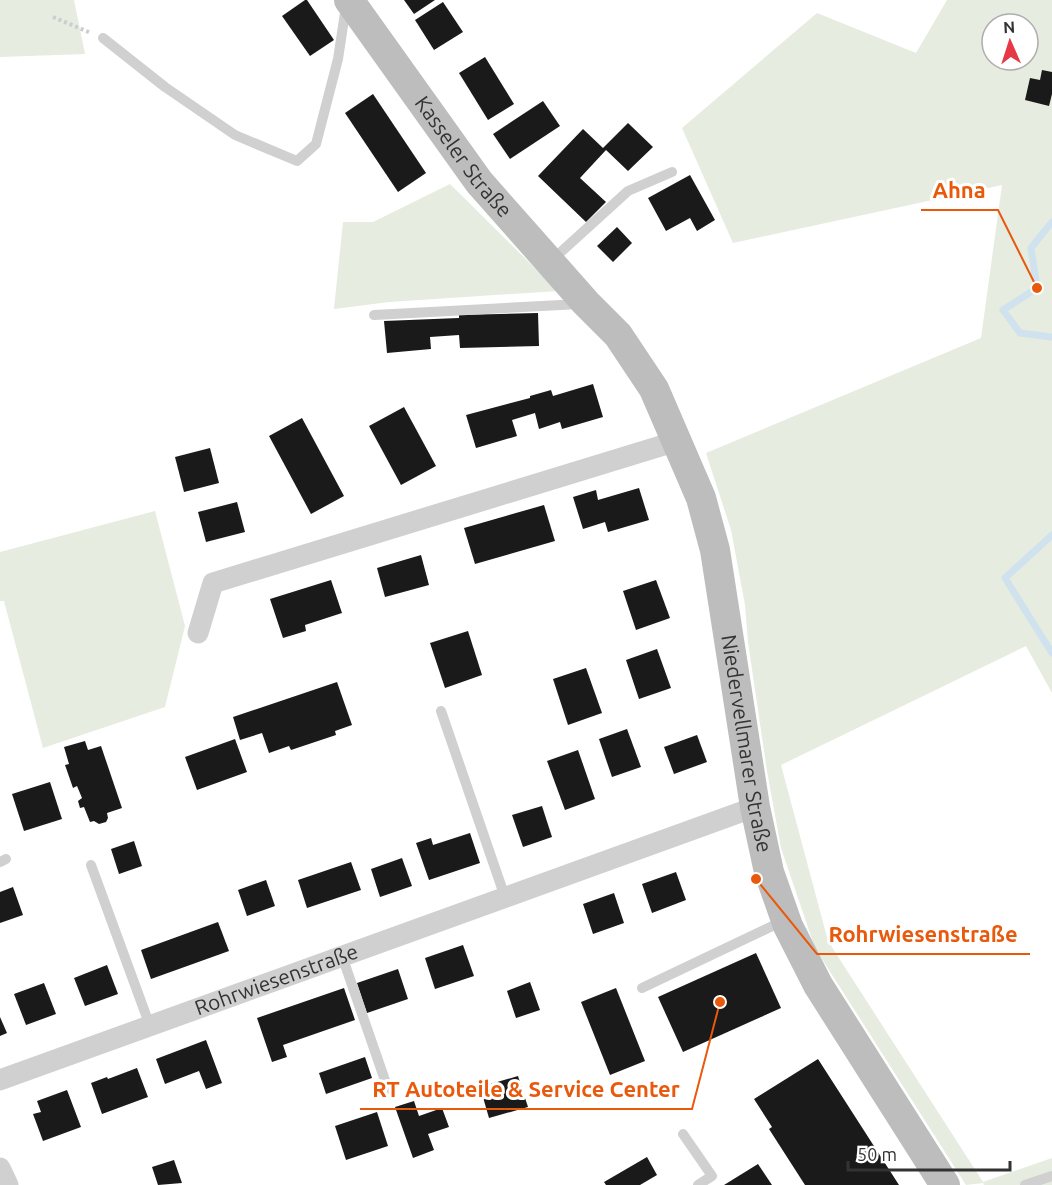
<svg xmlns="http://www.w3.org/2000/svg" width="1052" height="1185" font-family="Ubuntu,sans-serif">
<rect width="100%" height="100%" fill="#fff"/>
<!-- green -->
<g fill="#e6ecdf" fill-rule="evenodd">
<path d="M0,0H74L85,54L0,57Z"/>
<path d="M947,0H1052V693L1026,646L781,765L828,941L983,1182L1052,1158V1185H984L983,1183L966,1185L815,948L781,848L767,771L748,642L745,605L731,530L706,453L981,338L1002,185L733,243L682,128L817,13L916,53ZM992,24H1028V60H992Z"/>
<path d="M450,184L558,291L389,302L334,309L343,222H373Z"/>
<path d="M155,511L185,626L165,707L43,748L4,601H0V552Z"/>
</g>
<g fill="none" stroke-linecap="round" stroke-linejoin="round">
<!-- stream -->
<g stroke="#cfe2ee" stroke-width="7">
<path d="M1052,222L1031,248L1037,288L1003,310L1020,333L1052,337"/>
<path d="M1052,535L1005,578L1052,653"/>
</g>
</g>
<!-- building -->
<g fill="#1a1a1a">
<path d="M305,0H307L334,40L310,56L282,16Z"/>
<path d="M404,0H435L414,14Z"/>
<path d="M443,2L463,32L434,50L415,20Z"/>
<path d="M485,57L514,104L488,120L459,73Z"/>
<path d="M1042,70L1052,72V94L1049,106L1025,100L1030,78L1040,80Z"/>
<path d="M373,94L426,173L398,192L345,113Z"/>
<path d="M543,101L560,126L510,159L493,134Z"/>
<path d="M628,123L653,147L628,171L606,150L580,178L606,202L586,222L538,176L583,129L603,148Z"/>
<path d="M690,175L715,220L697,231L690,218L666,231L648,198Z"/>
<path d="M617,227L632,243L613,262L597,246Z"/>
<path d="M538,313L539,346L460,348L459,335L430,337L431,349L387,353L384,321L459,318V315Z"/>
<path d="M593,384L603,417L562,429L560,422L539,429L535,413L512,420L517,436L476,448L466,415L530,398V396L551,390L553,396Z"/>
<path d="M404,407L436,466L401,485L369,426Z"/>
<path d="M302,418L344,496L311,514L269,436Z"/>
<path d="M210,448L219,483L184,492L175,457Z"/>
<path d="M639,488L649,520L608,532L605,522L583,529L573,497L596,490L598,500Z"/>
<path d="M237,502L245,532L206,542L198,512Z"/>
<path d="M544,505L555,541L475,564L464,528Z"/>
<path d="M421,555L429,585L385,597L377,568Z"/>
<path d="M331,580L342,613L305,625L306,631L283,638L270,599Z"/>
<path d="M656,580L670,618L636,630L623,591Z"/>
<path d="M468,631L482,675L445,688L430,643Z"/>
<path d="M657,649L671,688L639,699L626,660Z"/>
<path d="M586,668L602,713L568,725L553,679Z"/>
<path d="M337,682L352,725L335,731L336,735L291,750L289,746L269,753L262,733L240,740L233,717Z"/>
<path d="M627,729L641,767L612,777L599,739Z"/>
<path d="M697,735L707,762L674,774L664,747Z"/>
<path d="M235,739L247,772L197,790L185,757Z"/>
<path d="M85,741L88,750L101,746L122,808L107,813L108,818L106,822L99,824L94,821L90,822L84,807L80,808L78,801L82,798L77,786L73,788L65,765L69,764L64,747Z"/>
<path d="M578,750L595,799L565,810L547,761Z"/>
<path d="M50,782L62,819L24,831L12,794Z"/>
<path d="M542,806L552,837L523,847L512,815Z"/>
<path d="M470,833L480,863L429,880L416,843L431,838L433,845Z"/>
<path d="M134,841L142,866L119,874L111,849Z"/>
<path d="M402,858L412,886L380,897L371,869Z"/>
<path d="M351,862L361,890L307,908L298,880Z"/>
<path d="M676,872L686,900L652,913L642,884Z"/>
<path d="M266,880L275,906L247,916L238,890Z"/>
<path d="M13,887L23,915L0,923V892Z"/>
<path d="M614,893L624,923L593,934L583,904Z"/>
<path d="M218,922L229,951L151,979L141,950Z"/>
<path d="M463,945L474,976L435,989L425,958Z"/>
<path d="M756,953L781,1008L683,1052L658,997Z"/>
<path d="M107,965L118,994L85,1006L74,978Z"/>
<path d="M398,969L408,999L367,1013L357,983Z"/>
<path d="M530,982L540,1010L516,1018L507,991Z"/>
<path d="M44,983L56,1014L26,1025L14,994Z"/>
<path d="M344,988L355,1020L283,1045L287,1057L272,1062L257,1018Z"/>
<path d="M616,988L645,1061L610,1075L581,1002Z"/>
<path d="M0,1017L7,1033L0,1036Z"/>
<path d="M206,1040L222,1083L206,1089L199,1071L165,1084L156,1059Z"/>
<path d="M365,1057L372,1078L326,1094L319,1073Z"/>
<path d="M818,1059L899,1185H805L769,1129L772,1127L754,1099Z"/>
<path d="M137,1068L148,1097L102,1114L91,1083L107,1077L108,1079Z"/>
<path d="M518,1076L528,1107L489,1118L480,1087Z"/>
<path d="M67,1090L81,1127L43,1141L33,1114L41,1112L37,1101Z"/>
<path d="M414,1101L419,1116L442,1108L449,1127L428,1134L434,1150L413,1158L395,1107Z"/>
<path d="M377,1112L388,1146L346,1160L335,1126Z"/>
<path d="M647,1157L657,1175L640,1185H606L604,1182Z"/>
<path d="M174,1160L182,1183L158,1185L152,1167Z"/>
<path d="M758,1164L772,1185H724Z"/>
</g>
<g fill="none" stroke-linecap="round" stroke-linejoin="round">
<!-- path -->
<path stroke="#cdcdcd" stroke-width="4" stroke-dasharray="3 3" stroke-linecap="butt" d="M53,17L91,33"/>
<!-- lane -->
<g stroke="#d0d0d0" stroke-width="10">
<path d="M103,38L165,87L235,135L297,161L316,144L338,59L346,6"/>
<path d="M551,261L628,191L672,172"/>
<path d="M374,315L580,304"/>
<path d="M441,711L505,897"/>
<path d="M0,862L6,859"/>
<path d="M91,865L150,1026"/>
<path d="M342,956L388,1089"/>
<path d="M642,988L785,920"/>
<path d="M683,1134L712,1176L698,1185"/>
<path d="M1025,1185L1052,1176"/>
</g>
<!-- street -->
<g stroke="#d0d0d0" stroke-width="21">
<path d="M198,633L213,583L677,441"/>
<path id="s1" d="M0,1080L755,807"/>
<path d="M0,1168L8,1185"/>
</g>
<!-- secondary -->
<path stroke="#bdbdbd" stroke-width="30" id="s2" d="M349,0L479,182L586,303L618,335L654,389L701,498L715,550L755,807L769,872L788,926L818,985L945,1185"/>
</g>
<g text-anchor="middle" stroke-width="6" stroke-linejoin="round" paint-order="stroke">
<!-- street labels -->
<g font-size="21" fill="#333" stroke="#fff">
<text dy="7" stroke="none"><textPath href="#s2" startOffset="194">Kasseler Straße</textPath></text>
<text dy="7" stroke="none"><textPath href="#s2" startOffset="864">Niedervellmarer Straße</textPath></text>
<text dy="7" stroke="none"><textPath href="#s1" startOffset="294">Rohrwiesenstraße</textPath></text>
</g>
</g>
<!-- callouts -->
<path fill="none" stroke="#e8590c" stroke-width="2" d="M1037 288L998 210H921M756 879L817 954H1030M720 1002L692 1109H360"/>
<g fill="#e8590c" stroke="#fff" stroke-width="2">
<circle cx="1037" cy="288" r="6"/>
<circle cx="756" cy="879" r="6"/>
<circle cx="720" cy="1002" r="6"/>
</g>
<g font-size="22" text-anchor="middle" font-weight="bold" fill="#e8590c" stroke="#fff" stroke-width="6" stroke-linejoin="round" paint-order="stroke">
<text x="959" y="198">Ahna</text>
<text x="923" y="942">Rohrwiesenstraße</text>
<text x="526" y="1097">RT Autoteile &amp; Service Center</text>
</g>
<!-- north arrow -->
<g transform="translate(1010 42) rotate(357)"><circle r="28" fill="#ffffff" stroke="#adadad" stroke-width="1.5"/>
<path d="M0-4.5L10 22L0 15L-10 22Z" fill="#e63946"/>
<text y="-9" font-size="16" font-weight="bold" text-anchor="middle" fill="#333333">N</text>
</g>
<!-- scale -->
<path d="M848 1161v9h162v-9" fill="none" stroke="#333333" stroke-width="3"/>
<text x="857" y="1161" font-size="18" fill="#333333" stroke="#ffffff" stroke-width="4.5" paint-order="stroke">50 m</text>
</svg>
